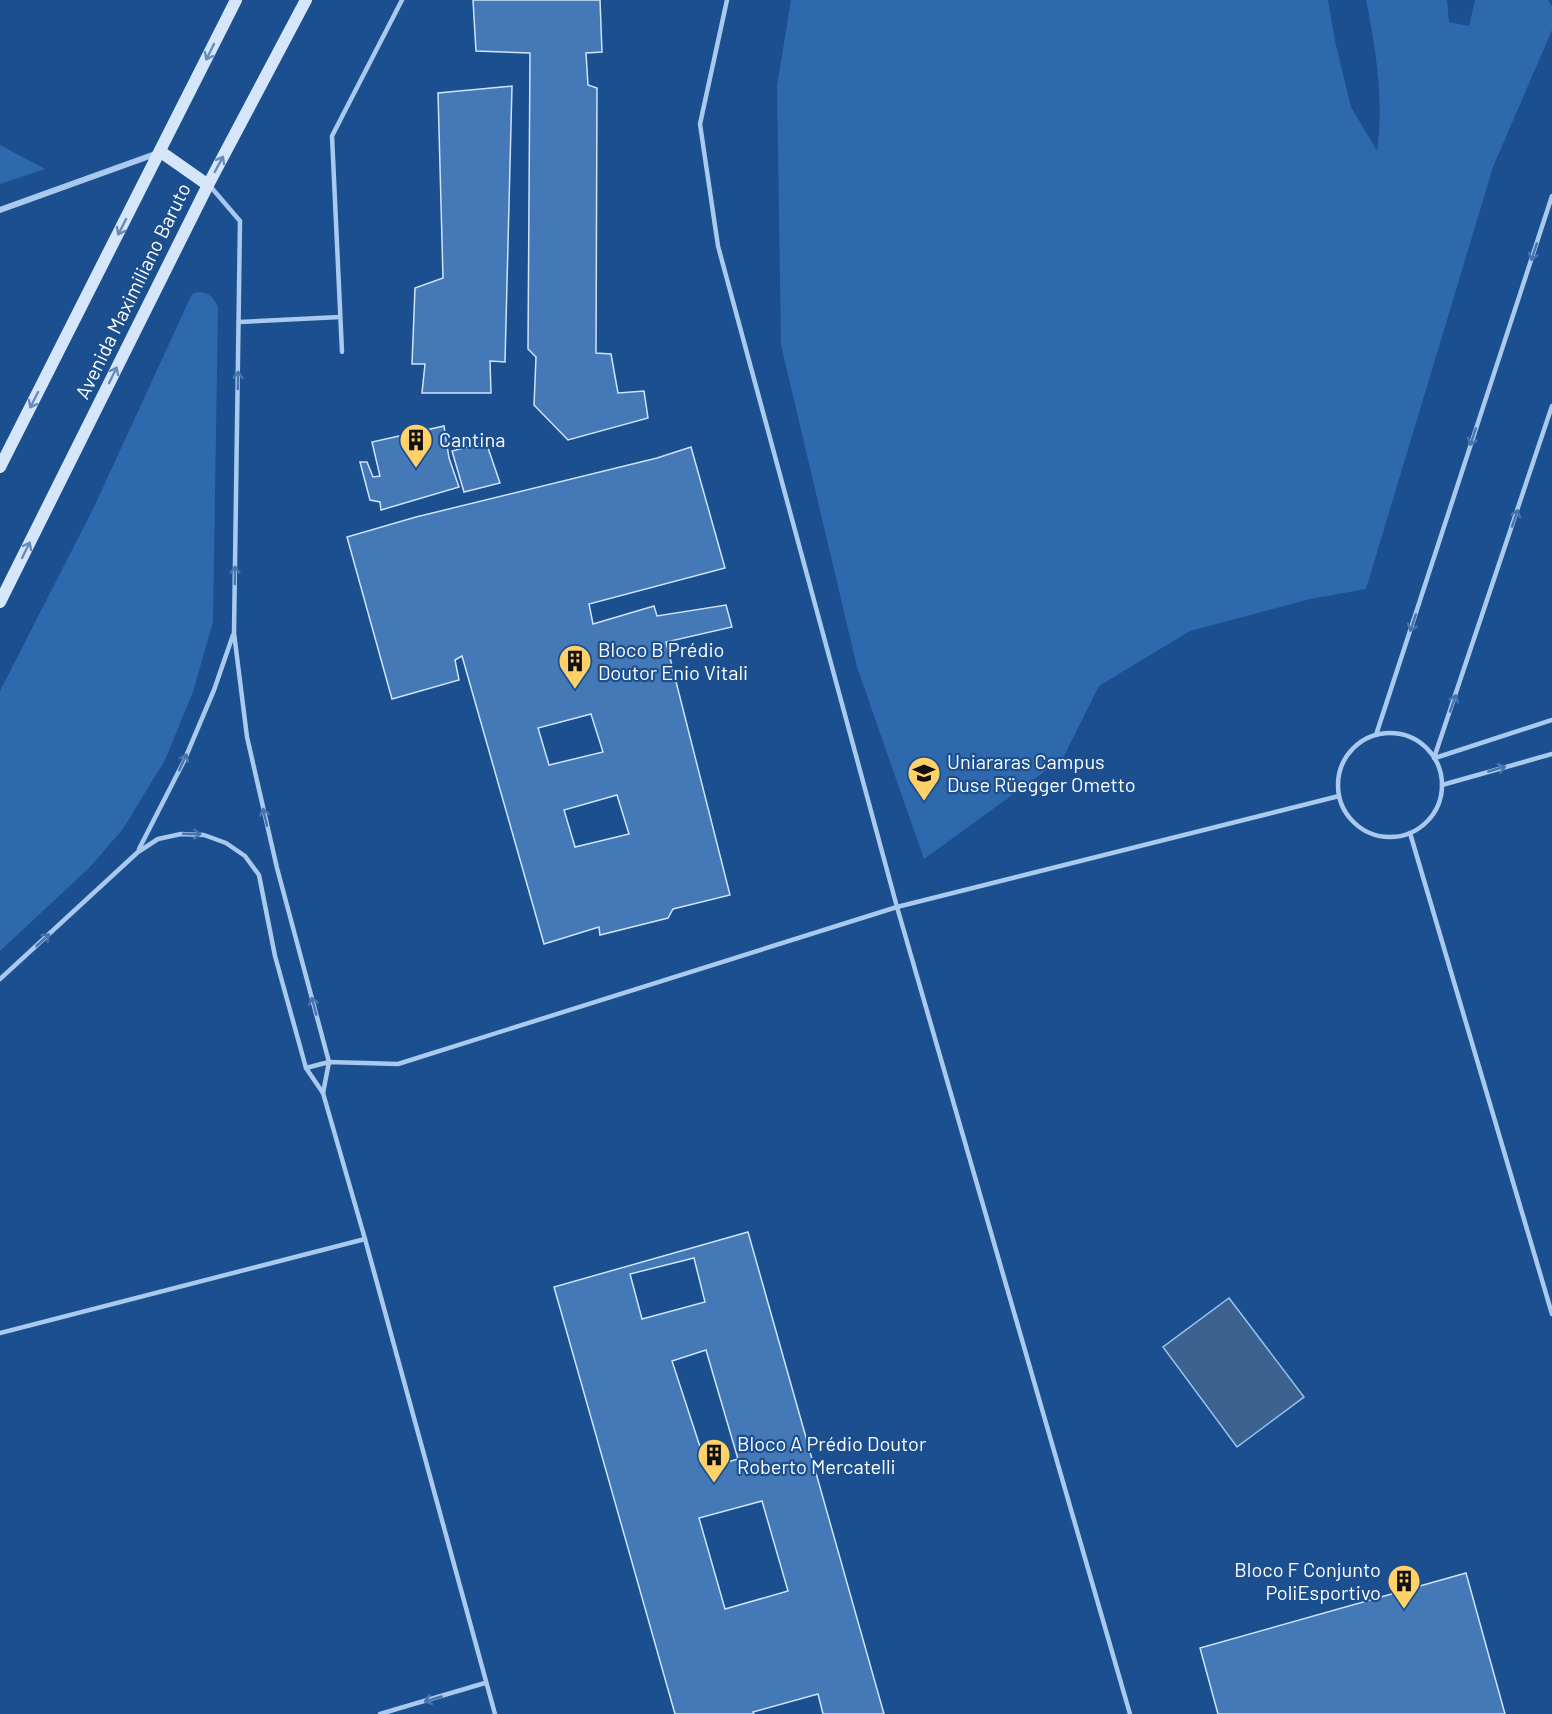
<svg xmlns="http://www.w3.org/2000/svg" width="1552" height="1714" font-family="Barlow,sans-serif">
<rect width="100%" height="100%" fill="#1b4f8f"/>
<!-- green -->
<g fill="#2e69ad">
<path d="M791,0H1328L1335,41L1351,107L1377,151C1384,101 1376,49 1366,0H1447L1449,22L1469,26L1475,0H1548L1552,6V30L1493,167L1366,589L1310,599L1190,631L1099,686L1063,758L924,859L857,667L781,345L777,86Z"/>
<path d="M0,145L45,169L0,184Z"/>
<path d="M197,292C208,292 214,297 218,307L213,622L193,692L165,760L123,829L89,868L0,951V691L94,507L192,294Z"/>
</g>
<!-- water -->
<path fill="#3c6290" stroke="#9cc4f0" stroke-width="1.5" d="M1229,1298L1304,1397L1237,1447L1163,1347Z"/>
<!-- building -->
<g fill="#4478b7" stroke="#cfe3fa" stroke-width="1.5" fill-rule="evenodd">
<path d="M473,0H600L602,52L586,53L588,85L597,88L596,353L611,354L618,393L644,391L648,418L568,440L534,405L536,357L528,349L530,53L476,51Z"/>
<path d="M512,86L505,362L490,361L491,393H422L425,364H412L415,288L443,278L438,93Z"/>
<path d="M444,426L449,458L459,487L381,510L380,502L370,500L360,462H367L373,477L380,476L372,442Z"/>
<path d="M486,442L500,483L464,492L452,451Z"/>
<path d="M691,447L725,568L589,604L593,624L654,606L657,616L726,605L732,627L666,642L730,895L673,909L668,918L600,935L599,927L544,944L462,656L455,660L459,680L392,699L347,537L416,517L657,458ZM591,714L603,752L549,765L538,728ZM617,795L629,834L575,847L564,810Z"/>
<path d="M748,1232L884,1714H823L818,1694L753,1712L754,1714H675L554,1287ZM694,1258L705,1302L642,1319L630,1274ZM706,1350L738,1459L707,1468L672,1361ZM762,1501L788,1591L725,1609L699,1518Z"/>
<path d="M1466,1573L1505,1714H1218L1200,1648Z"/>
</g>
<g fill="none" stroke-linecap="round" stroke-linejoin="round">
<!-- lane -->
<g stroke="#a9c9ee" stroke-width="4.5">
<path d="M727,0L700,124L718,246L897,907L1130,1714"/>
<path d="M210,186L240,221L234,633L247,737L277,868L329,1062L323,1093"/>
<path d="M239,322L340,317"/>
<path d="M342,352L332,136L402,0"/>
<circle cx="1390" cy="785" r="52"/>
<path d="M1376,735L1552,196"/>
<path d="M1434,758L1552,406"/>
<path d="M1435,758L1552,720"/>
<path d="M1442,785L1552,754"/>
<path d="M1410,833L1552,1314"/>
<path d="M139,849L184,761L214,690L233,635"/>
<path d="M0,979L138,852L158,839L181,834L204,835L226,843L245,856L259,875L275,956L306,1068L323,1093L365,1239L495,1714"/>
<path d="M306,1068L329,1062L398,1064L897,907L1339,796"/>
<path d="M0,1333L365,1239"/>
<path d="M380,1714L485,1683"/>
</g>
<!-- street -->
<path stroke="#a9c9ee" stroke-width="6" d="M0,210L158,153"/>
<!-- secondary -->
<g stroke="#d6e6fa" stroke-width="12">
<path d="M161,152L208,185"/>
<path d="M0,467L236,0"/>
<path d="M0,602L208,185L306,0"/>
</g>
</g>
<!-- one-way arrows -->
<defs><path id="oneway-shaft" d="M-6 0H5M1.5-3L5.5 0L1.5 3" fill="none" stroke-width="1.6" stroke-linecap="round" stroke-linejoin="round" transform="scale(1.5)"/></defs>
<g stroke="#668bba">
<use href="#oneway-shaft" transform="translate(210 52) rotate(116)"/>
<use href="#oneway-shaft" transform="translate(219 164) rotate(-62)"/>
<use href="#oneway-shaft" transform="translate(122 227) rotate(117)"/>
<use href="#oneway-shaft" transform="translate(113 375) rotate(-64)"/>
<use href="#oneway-shaft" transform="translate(34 400) rotate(117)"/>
<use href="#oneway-shaft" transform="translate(26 550) rotate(-64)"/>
</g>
<g stroke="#4674ac">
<use href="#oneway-shaft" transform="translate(1534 252) rotate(108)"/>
<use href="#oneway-shaft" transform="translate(238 380) rotate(-89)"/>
<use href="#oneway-shaft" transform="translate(1473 437) rotate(108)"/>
<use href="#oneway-shaft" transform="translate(1515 518) rotate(-71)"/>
<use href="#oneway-shaft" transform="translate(235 575) rotate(-89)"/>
<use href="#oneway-shaft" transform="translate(1413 623) rotate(108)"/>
<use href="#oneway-shaft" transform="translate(1453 703) rotate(-71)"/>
<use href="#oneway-shaft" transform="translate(183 762) rotate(-65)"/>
<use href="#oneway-shaft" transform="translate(1497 769) rotate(-16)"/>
<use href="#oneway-shaft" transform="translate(265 817) rotate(-103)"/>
<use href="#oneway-shaft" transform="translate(192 834) rotate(2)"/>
<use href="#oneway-shaft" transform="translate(43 940) rotate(-43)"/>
<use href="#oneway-shaft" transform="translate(314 1006) rotate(-105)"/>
<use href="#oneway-shaft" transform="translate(433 1699) rotate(164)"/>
</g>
<!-- icons -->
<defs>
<g id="building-pin" transform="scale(1.725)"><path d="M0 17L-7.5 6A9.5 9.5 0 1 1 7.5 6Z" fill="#ffd166" stroke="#1b4f8f"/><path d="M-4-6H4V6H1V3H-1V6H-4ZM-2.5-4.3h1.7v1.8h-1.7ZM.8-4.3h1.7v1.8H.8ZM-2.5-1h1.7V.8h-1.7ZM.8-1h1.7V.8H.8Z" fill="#111"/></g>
<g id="university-pin" transform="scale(1.725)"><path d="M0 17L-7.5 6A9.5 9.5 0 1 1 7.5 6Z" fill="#ffd166" stroke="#1b4f8f"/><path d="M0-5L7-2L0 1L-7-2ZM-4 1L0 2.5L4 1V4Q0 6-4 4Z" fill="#111"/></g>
</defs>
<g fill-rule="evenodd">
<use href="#building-pin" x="416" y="440"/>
<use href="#building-pin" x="575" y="661"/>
<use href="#university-pin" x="924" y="773"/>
<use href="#building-pin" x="714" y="1455"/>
<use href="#building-pin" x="1404" y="1581"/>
</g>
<g text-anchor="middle" stroke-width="4.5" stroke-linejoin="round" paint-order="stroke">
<!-- street labels -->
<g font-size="20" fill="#fff" stroke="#1b4f8f">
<text transform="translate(133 291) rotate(-64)" y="7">Avenida Maximiliano Baruto</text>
</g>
<!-- poi labels -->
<g font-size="20" fill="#fff" stroke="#1b4f8f" text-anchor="start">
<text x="439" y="447">Cantina</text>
<text x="598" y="657">Bloco B Prédio<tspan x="598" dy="23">Doutor Enio Vitali</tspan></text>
<text x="947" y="769">Uniararas Campus<tspan x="947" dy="23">Duse Rüegger Ometto</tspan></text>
<text x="737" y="1451">Bloco A Prédio Doutor<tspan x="737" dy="23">Roberto Mercatelli</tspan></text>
<text x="1381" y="1577" text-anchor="end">Bloco F Conjunto<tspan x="1381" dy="23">PoliEsportivo</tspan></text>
</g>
</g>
</svg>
